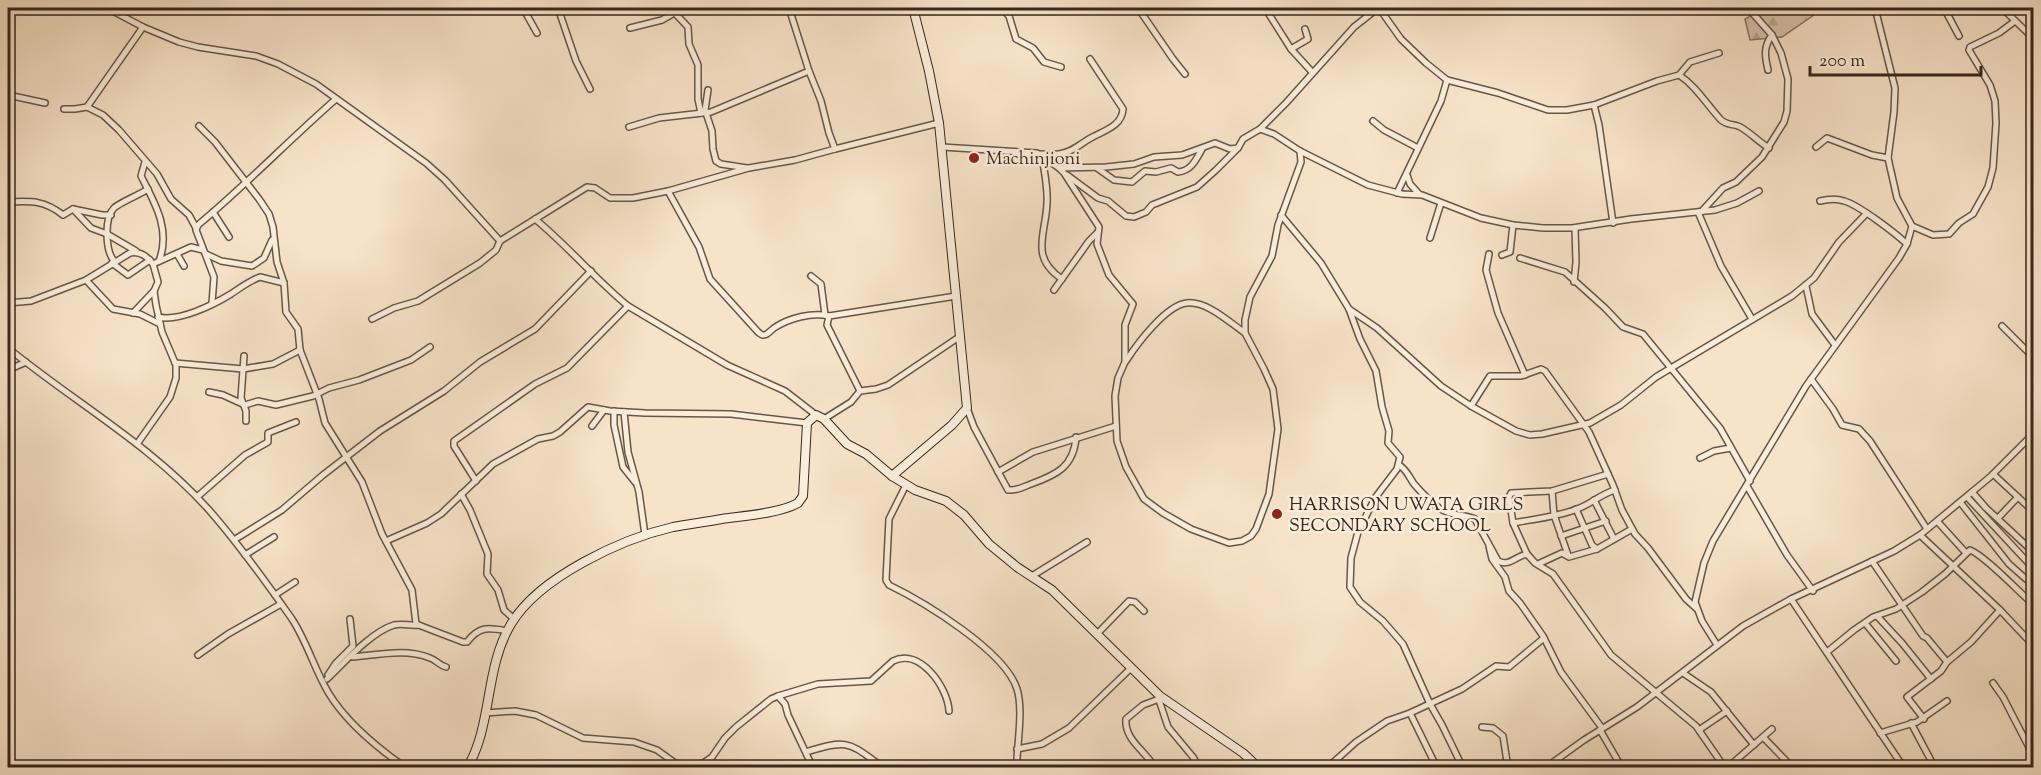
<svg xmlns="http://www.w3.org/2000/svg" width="2041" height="775" font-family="'Sorts Mill Goudy',serif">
<defs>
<pattern id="forest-firs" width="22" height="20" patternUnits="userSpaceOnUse" patternTransform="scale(1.5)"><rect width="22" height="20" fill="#d6c3ab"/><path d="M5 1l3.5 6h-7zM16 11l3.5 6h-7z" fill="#b8a893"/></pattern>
</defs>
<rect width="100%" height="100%" fill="#f7e3c8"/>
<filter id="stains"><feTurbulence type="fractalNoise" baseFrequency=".00333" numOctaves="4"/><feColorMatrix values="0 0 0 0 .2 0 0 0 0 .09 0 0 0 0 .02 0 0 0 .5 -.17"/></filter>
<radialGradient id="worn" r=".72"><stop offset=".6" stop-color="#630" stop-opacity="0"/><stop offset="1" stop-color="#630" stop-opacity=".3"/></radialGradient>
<!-- forest -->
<path fill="url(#forest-firs)" stroke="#867564" stroke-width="1.5" d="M1764,8H1824L1782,37L1750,40L1745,19Z"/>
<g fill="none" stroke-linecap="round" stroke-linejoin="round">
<!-- street casing -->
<g stroke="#675648" stroke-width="8">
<g id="street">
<path d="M107,8L143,27L179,42L198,47L256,56L278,64L316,84L426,163L445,180L500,241"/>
<path d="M523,8L537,33"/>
<path d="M558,8L576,61L590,89"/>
<path d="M670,8L688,27L689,44L698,65V99L701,113"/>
<path d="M789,8L809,71L821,101L829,133L835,149L939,123"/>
<path d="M1001,8L1009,16L1016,39L1033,48L1044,62L1061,67"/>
<path d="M1138,8L1173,59L1185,74"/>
<path d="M1265,8L1291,49L1312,72"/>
<path d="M1379,8L1401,39L1426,63L1447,80L1498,93L1548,110H1567L1594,105L1657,81L1679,75C1696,86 1707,105 1721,120C1727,125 1732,124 1738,126C1745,128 1760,143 1769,148"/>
<path d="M1944,8L1959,36"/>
<path d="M2002,8L2034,39"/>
<path d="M630,28L662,20L674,13"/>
<path d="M1291,49L1308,39L1305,29"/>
<path d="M1768,70C1765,57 1763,47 1772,35"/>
<path d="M1679,75L1690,62L1719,53"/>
<path d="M708,90L705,110L712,131L713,149L716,161L721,164L747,168"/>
<path d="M8,95L45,103"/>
<path d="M1594,105L1599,125L1613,223"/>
<path d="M87,107L103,115L119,130L157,174L171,199L189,215L196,228"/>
<path d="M64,109H75L87,107L143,27"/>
<path d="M1373,121L1384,130L1418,148"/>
<path d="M199,126L215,142L259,199L269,214L273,227L277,262L284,283L286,312L298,329L300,350L319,399L325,423L362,482L382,534L412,590L416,624L463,642H467C480,625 489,628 508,631"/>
<path d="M629,127L659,118L711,112L809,71"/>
<path d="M1260,129L1274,134L1300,151L1368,185L1402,194L1422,195L1481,218L1513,225L1543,228H1572L1631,219L1715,210L1737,203L1759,191"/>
<path d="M942,147L1037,153L1059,168L1064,173L1099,227L1097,244L1109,275L1133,304L1125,325V362L1118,378L1115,396L1117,441L1126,467L1144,499L1163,513L1191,529L1218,539L1229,543L1242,541L1251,536L1256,529L1269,494L1278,429L1273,389L1264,369L1245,333V320L1250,297L1272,256L1278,225L1301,162L1300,151"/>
<path d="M1816,147L1827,138L1872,155L1888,158"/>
<path d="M1040,154C1046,154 1053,155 1059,154C1072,152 1079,145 1089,139C1102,131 1122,127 1123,109L1090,59"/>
<path d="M1042,156C1044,171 1048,187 1047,203C1046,234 1029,257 1062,279"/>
<path d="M145,162L141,176C155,203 171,230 159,261"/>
<path d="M1059,168L1106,167L1134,164L1154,157L1182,155L1215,143L1230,149L1238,148L1243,139L1260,129L1286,103L1354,27L1378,8"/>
<path d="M1097,168L1114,180L1132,182L1145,171L1156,172L1171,168L1178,172C1191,171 1196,160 1202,149"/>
<path d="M1067,175L1098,198L1108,201L1126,216L1134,217L1146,212L1152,205L1197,187L1216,170L1238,148"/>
<path d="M1407,175L1410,184L1419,194"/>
<path d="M668,191L699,247L710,279L758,332C762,335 762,336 767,334C768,333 773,329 774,328C789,318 812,312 829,316"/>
<path d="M1397,193L1441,101L1447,80"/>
<path d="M1820,201C1828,199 1836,198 1844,201C1859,205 1895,233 1907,244"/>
<path d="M8,202C31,201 44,200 63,215L73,209L102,215H111"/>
<path d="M73,209L91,228L107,234L136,251"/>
<path d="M1702,211L1723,188L1736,182L1762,157L1784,122L1787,111L1788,79L1781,53L1772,35L1748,8"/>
<path d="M213,212L229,237"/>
<path d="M1698,212L1721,266L1752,319"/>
<path d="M1281,215L1321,263L1349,309L1360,339L1376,371L1382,407L1389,431L1388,443L1400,457L1397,469L1375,498L1358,532L1351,558L1350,587L1360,602L1383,621L1403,644L1430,704L1442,725L1463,768"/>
<path d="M535,219C568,246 595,279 628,306L727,365L785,391L816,415"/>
<path d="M8,224L10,232L8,243"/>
<path d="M1912,226L1933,235L1949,234L1959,223L1973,214L1988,187L1993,168L1996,123L1995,101L1990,85L1969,50L1970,47L1999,33L2015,21"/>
<path d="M1430,238L1441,203"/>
<path d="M177,254L184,266"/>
<path d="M206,254L221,261L252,266L264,258L272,240"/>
<path d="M1489,254L1486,270L1498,313L1525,375"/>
<path d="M1502,255L1510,252L1513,225"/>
<path d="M1520,258L1565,272L1605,308L1623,327L1643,334L1720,428L1750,481"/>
<path d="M115,262C105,252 104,218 114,208C119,203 141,194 148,189"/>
<path d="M112,263L128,275L150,260"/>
<path d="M811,276L821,284L825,315"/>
<path d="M86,280L113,309L140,314L160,324"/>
<path d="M1574,282L1576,262L1575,228"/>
<path d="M1806,286L1812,314L1835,345"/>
<path d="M1054,290L1089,241L1097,233"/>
<path d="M8,303L31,301L86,280L130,253C140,251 147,256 153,264L191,247L203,250"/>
<path d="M212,303L214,277L196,230L198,225C246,185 289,140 336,99"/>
<path d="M1349,309L1377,328L1441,386L1471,406L1516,431L1530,435L1542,434L1590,423L1621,405L1656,377L1792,296L1814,278L1839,242L1866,214"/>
<path d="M133,313L154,291"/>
<path d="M158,317C179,322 213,305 231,294C240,288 249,281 260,277L284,283"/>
<path d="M372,319L394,308L418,301L480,263L496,250L500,241L587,187L595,188L610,198H633L668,191L749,168L795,160L835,149"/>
<path d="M2002,326L2034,358"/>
<path d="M8,348C74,402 151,445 209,510C239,544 266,582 292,619C307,642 314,668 328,692C345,721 379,749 406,768"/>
<path d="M244,356L241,398L246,411V421"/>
<path d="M1126,361C1137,344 1166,305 1187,303C1207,301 1229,322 1245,333"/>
<path d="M175,363L243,369L273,364L300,350"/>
<path d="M8,370L26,362"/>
<path d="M1811,379L1833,409L1842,425L1859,429L1870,441L1927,529"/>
<path d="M860,391L827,325L829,316L956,296"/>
<path d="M209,392L223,395L245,405L258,401L276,405L313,396L329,388L359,380L411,360L430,347"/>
<path d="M1471,406L1490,376H1521L1541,369L1545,371L1589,432L1613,485L1622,510L1635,534L1648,548L1686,599L1697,609"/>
<path d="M967,408L974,427L1008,490C1017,491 1023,487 1031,484C1056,475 1074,467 1076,437"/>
<path d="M614,411V425L623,467L635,482"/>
<path d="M624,412L628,452L639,492L645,535"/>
<path d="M824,419L851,402L860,391L876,389L888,385L959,337"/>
<path d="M592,426L604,410"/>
<path d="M137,444L170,397L176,378V365L162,332L156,305L154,291L158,282L153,264"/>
<path d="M1700,458L1714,451L1731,448"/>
<path d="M1399,465C1407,470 1409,477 1414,484C1421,492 1430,502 1439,508C1452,517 1464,514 1475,519L1498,561C1509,567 1516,556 1527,554"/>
<path d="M998,472L1033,452L1116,426"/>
<path d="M1608,474L1552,491L1511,493L1509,497L1513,523L1527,554L1535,563L1553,574L1611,655L1696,726L1725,768"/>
<path d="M1993,474L2034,512"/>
<path d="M476,481L454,446V441L535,384L567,368L628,306"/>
<path d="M906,485L889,519L886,580L889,585C924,602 1005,651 1017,689C1023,708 1018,739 1017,759L1015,768"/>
<path d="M1747,486L1787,555L1813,591"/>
<path d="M1552,491L1554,515L1568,555"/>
<path d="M1972,492L1986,508L2029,548"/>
<path d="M461,494L470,510L488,554L487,574L498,590L504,610L514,619"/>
<path d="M197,497L245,455L268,442V433L296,422"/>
<path d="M1967,497L2034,569"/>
<path d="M1594,500L1614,539"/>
<path d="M1960,502L2009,564L2026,579"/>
<path d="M1576,509L1592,545L1597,549"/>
<path d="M1998,518L2018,497"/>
<path d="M1937,521L1966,553"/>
<path d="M1513,523C1534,519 1557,517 1577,509C1591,504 1601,494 1615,490"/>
<path d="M1920,535L2000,610L2034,646"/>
<path d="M1561,536L1606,521"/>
<path d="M234,540L282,510L323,475L380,431L444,391L480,362L535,329L591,271"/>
<path d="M386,541L427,523L441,514L493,464L538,439L553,436L560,432L588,407L610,411L645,413L731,414L807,423"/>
<path d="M1489,546L1492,559L1505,577L1509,591L1520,603L1543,636L1561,672L1602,728"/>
<path d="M245,555L274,537"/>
<path d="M1872,561L1923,636L1927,638L1947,662"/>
<path d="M1538,564L1562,553L1569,557L1597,549L1632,529"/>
<path d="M1032,576L1087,542"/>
<path d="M275,595L295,582"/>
<path d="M1791,599L1904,768"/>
<path d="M1877,616L1902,643L1931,679"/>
<path d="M1865,623L1896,661"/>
<path d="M1097,634L1129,601L1135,602L1144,611"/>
<path d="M1717,645L1702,621L1695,602L1704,563L1713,541L1806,386L1899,258L1907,244L1912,226L1897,198L1888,158L1894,112L1895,88L1875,8"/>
<path d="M1827,652L1854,630L1873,617L1896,609L1922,592L1945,574L1970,550C1984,555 2020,593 2034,605"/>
<path d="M198,655L228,634L281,604"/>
<path d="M353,657C377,655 406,648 430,658C436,660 439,665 446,667"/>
<path d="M1683,673L1711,692L1754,745"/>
<path d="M328,675L336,663L353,646L350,619"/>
<path d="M327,679C344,663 371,632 394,625C402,623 410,626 418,625"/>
<path d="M1993,683L2003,697L2034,757"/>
<path d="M778,696L818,684L871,681L893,661C920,647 948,688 949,711"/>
<path d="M1158,697L1168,727L1193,757L1199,768"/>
<path d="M485,713L515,711L536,715L583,738L634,742L657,750L682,768"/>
<path d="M1410,713L1437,768"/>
<path d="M1924,719L1907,697L1941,671L1947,662L1971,642L2000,610"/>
<path d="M1911,723L1935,768"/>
<path d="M1482,727L1493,728L1503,736L1508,768"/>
<path d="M1600,730L1622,768"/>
<path d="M1699,730L1727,711"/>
<path d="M1880,733L1917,722L1947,701"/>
<path d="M1763,737L1793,768"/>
<path d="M1017,749L1042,744L1069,728L1131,668"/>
<path d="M806,752C850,738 849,743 884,768"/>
<path d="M696,768L712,757L725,738L736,727L771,699L778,696L785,704L788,715L813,768"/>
<path d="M1155,768C1146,751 1124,740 1126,719L1143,705L1159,699"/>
<path d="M1327,768L1356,742L1387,721L1410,713L1462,689L1496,666L1509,667L1544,638"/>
<path d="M1545,768L1584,740L1637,707L1743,626L1791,599L1894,551L1920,535L1990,477L2034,433"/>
<path d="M1727,768L1772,729"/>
</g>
</g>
<!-- secondary casing -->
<g stroke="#37271d" stroke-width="10">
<g id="secondary">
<path d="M892,476L952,425L967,408L939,123L929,71L913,8"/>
<path d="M467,768C493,725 484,669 511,624C539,577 621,539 673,527C689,524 706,522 722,519C743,516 781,513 798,503L803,496L807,423L816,415L824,419L847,444L866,454L892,476L915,490L946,501L964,515L989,544L1017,567L1052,590L1160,696L1243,753L1259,768"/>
</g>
</g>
<!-- street -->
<use href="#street" stroke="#faeddb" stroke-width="5"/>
<!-- secondary -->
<use href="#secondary" stroke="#faeddb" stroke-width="8"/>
</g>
<!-- markers -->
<g fill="#8f2418" stroke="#faeddb" stroke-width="2">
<circle cx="974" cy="158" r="6"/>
<circle cx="1277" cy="514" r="6"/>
</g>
<g text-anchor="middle" stroke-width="5" stroke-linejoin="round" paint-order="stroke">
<!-- poi labels -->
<g font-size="18" fill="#37271d" stroke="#faeddb" text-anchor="start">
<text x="986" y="164">Machinjioni</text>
<text x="1289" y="510">HARRISON UWATA GIRLS<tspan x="1289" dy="21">SECONDARY SCHOOL</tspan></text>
</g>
</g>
<!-- margin -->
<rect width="2041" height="775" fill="none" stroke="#f7e3c8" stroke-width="30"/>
<rect x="9" y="9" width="2023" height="757" fill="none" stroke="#37271d" stroke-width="3"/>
<rect x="15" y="15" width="2011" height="745" fill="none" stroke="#37271d" stroke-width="1.5"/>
<!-- scale -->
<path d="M1810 66v9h171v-9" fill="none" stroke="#37271d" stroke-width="3"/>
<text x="1819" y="66" font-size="18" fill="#37271d" stroke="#faeddb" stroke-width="4.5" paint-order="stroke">200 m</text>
<rect width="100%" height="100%" filter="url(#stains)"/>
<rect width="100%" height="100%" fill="url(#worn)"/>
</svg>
